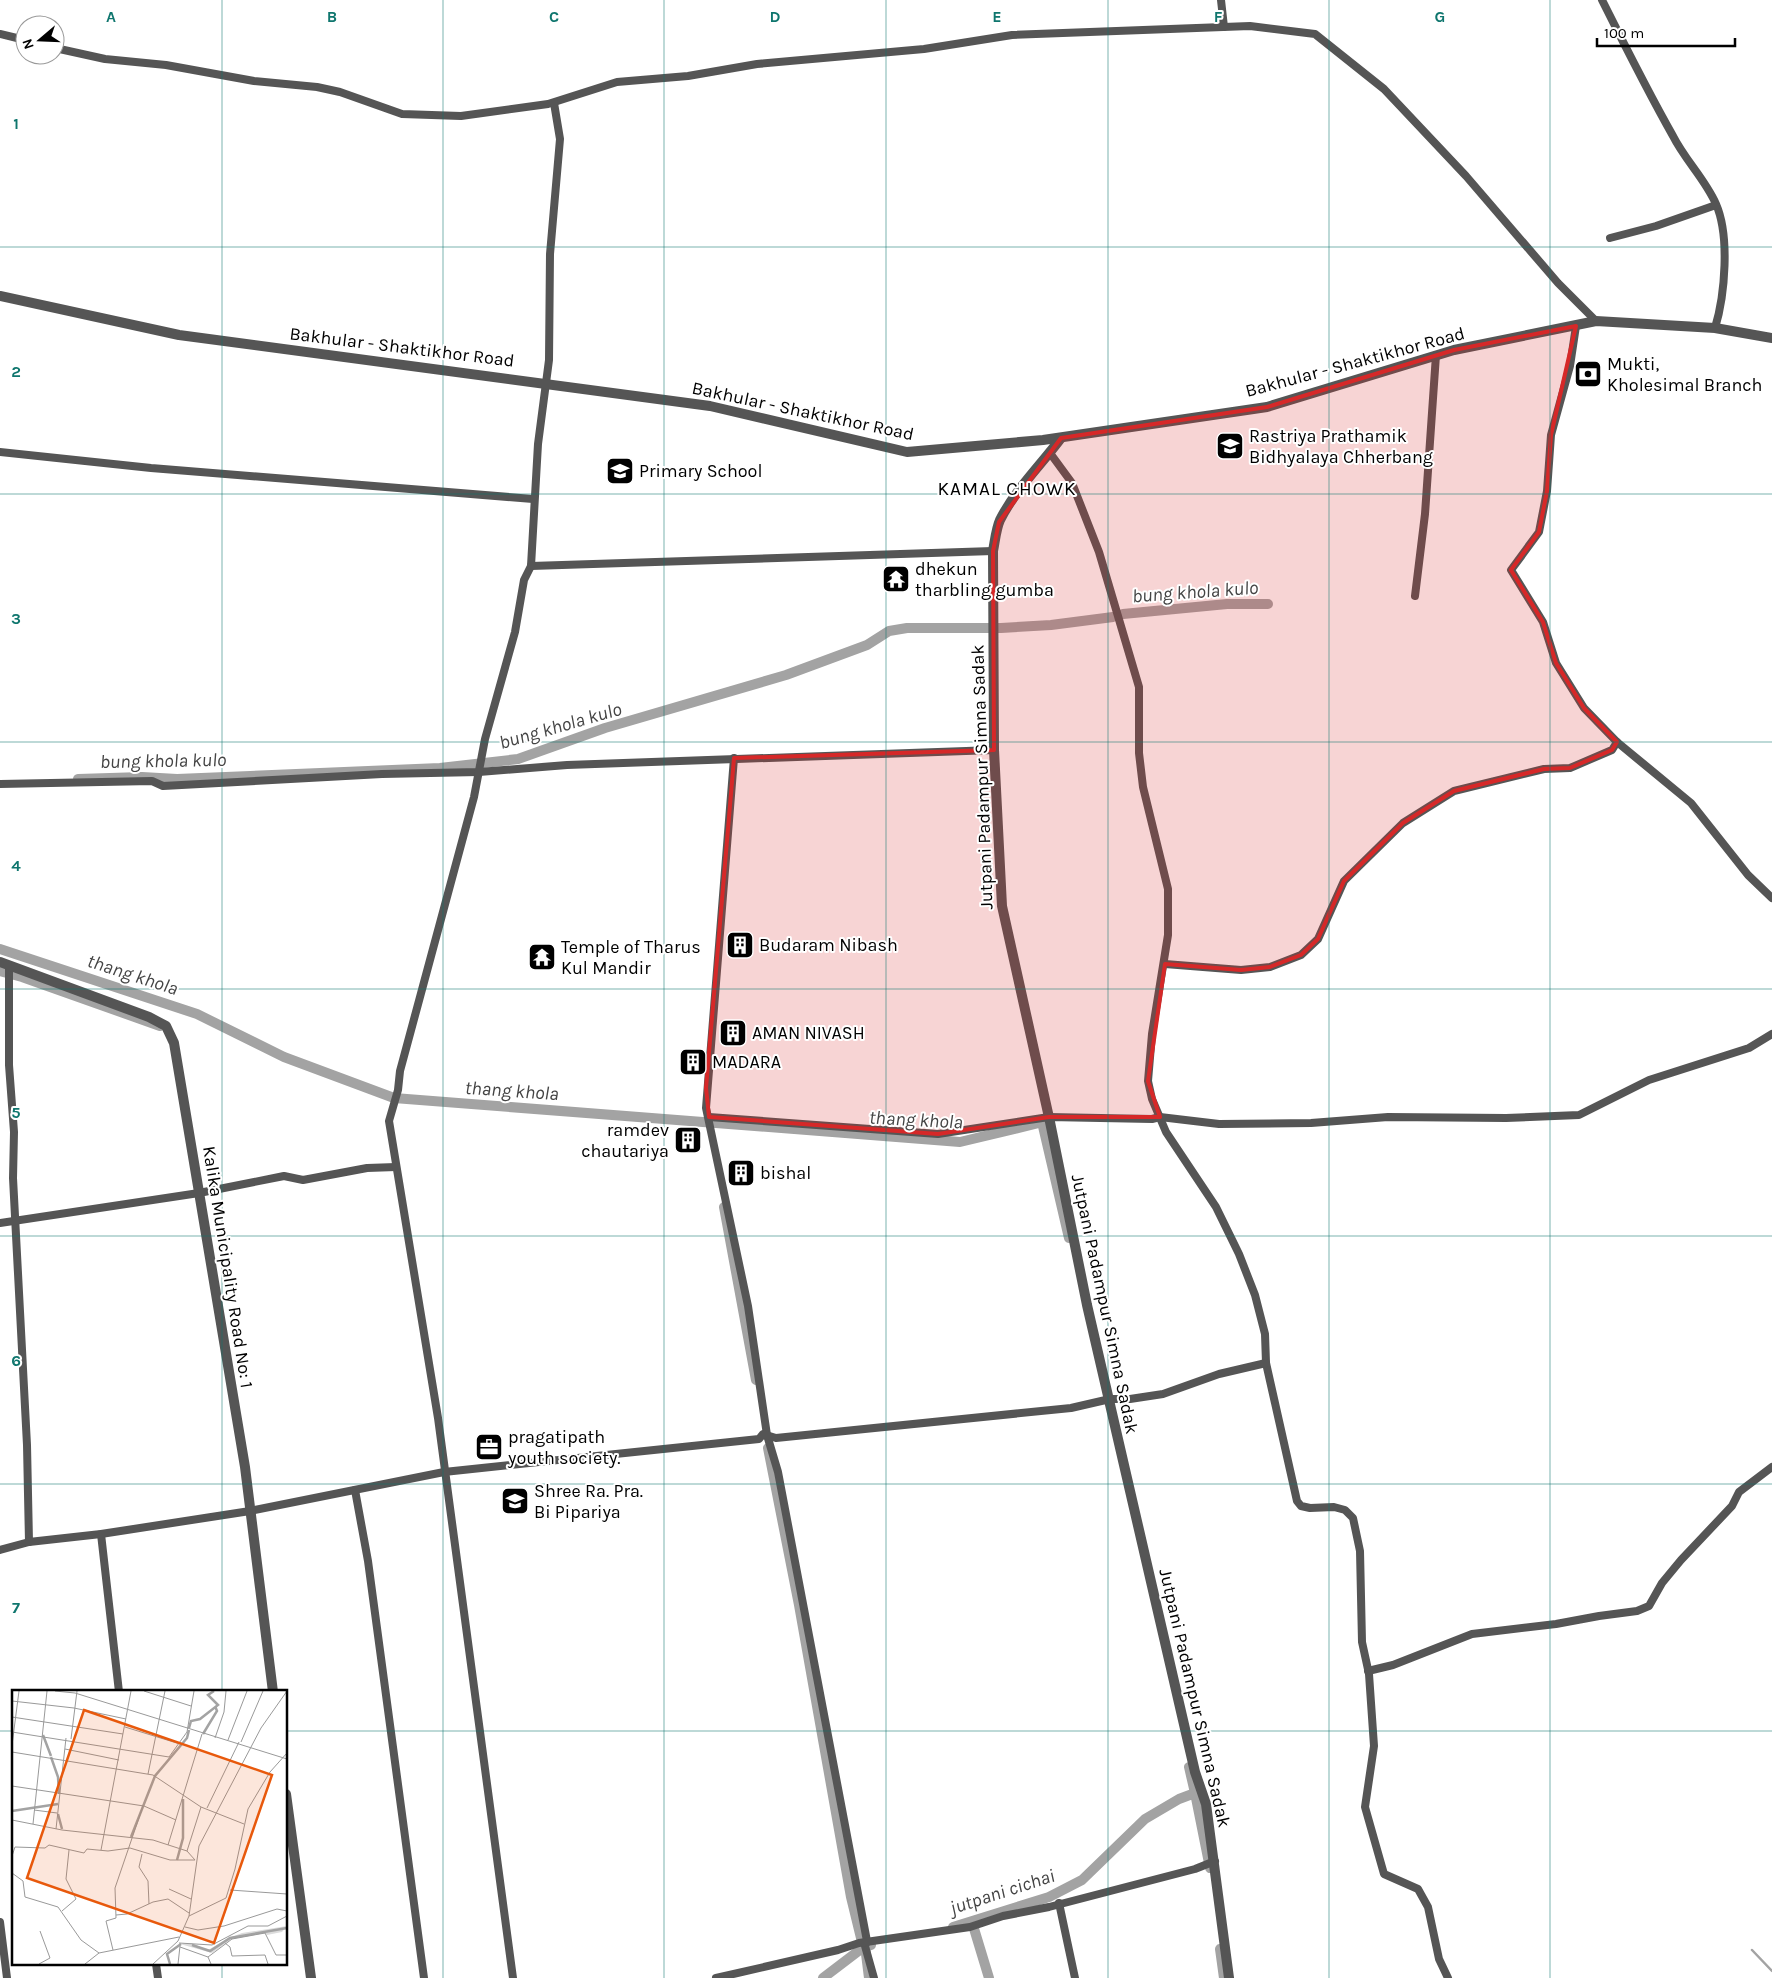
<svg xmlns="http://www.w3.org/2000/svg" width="1772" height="1978" font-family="Karla,sans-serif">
<rect width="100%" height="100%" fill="#fff"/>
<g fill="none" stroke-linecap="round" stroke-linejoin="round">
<!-- stream -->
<path stroke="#a3a3a3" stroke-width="2.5" d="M1752,1950L1772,1971"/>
<!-- canal -->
<g stroke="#a3a3a3" stroke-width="10">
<path d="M1123,614L1227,604H1268"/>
<path d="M78,779L142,777L177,779L440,768L518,759L605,728L786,675L867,645L889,631L907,628H1001L1051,625L1113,617"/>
<path d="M0,949L197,1014L284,1057L394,1098L960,1142L1047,1121"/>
<path d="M0,971L22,977L160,1026"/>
<path d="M1042,1122L1069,1238"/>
<path d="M724,1207L756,1380"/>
<path d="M768,1448L799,1605L851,1897L861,1938L865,1946L869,1978"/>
<path d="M1189,1767L1195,1793"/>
<path d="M972,1922L989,1978"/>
<path d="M953,1927L1049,1897L1082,1880L1145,1819L1179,1799L1195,1793L1210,1868"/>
<path d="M1220,1949L1224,1978"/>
<path d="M823,1978L865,1946L871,1945"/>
</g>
<!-- minor -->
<g stroke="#555" stroke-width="8">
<path d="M1221,0L1224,27"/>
<path d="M1602,0C1625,46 1648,92 1673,136C1685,160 1705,179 1716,204C1730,236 1725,295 1715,328"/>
<path d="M0,34L25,40"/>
<path d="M55,48L105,59L166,65L254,81L317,87L340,92L402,114L461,116L548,104L617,82L688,76L757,64L924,49L1012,35L1250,26L1315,34L1384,89L1466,176L1558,283L1596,321"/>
<path d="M1610,238L1656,226L1716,205"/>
<path d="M1576,326L1570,366L1551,435L1547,491L1539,532L1511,570L1543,622L1556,663L1584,708L1617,742L1691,803L1748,875L1772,898"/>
<path d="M0,452L151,468L533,499"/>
<path d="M1050,453L1072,483L1099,552L1139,687V753L1143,787L1168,889V935L1152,1034L1148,1081L1152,1099L1166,1132L1216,1207L1239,1254L1255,1295L1265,1334L1266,1363L1297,1501L1301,1506L1310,1508L1334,1507L1345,1510L1353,1518L1360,1551L1362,1642L1369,1674L1374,1746L1365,1807L1384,1874L1418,1889L1428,1907L1439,1959L1448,1978"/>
<path d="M531,566L993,551"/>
<path d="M1415,596L1425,514L1436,355"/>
<path d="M734,758L706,1108L748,1306L767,1435L778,1472L867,1941L865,1946L874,1978"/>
<path d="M0,784L152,781L163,786L382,774L479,772L567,765L994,750"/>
<path d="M1165,964L1241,970L1270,967L1301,955L1318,939L1344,881L1403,823L1454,791L1544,769L1570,768L1612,750L1617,742"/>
<path d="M9,965V1065L14,1132L13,1178L27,1445L29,1542"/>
<path d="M709,1117L938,1134L1049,1117L1152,1119L1160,1117L1219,1124L1311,1123L1388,1117L1506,1118L1579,1115L1649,1080L1749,1048L1772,1034"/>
<path d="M0,1223L199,1193L284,1176L303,1180L367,1168L396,1167"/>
<path d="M355,1490L368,1561L424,1978"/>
<path d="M101,1534L119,1692"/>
<path d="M0,1550L29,1542L101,1534L250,1511L444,1472L759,1439L763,1434L776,1438L1071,1408L1110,1399H1130L1163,1394L1219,1374L1266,1363"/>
<path d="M1368,1671L1393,1665L1472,1634L1556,1624L1599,1616L1637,1611L1649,1606L1662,1583L1681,1560L1732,1506L1739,1492L1772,1467"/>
<path d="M1059,1903L1075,1978"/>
<path d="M0,1922L7,1978"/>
<path d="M156,1964L158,1978"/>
<path d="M513,1978L438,1418L389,1121L398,1090L400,1071L474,797L485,739L515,632L524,580L531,566L538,444L549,360L550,254L560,139L554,103"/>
<path d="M716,1978L838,1950L859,1943L970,1927L1003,1916L1049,1907L1195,1869L1215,1861"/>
</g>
<!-- tertiary -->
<g stroke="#555" stroke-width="10">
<path d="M0,296L179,335L710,406L907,452L1043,440L1267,407L1454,350L1596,321L1715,328L1772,338"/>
<path d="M1061,438C1041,465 1015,490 1000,520C996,529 995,541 993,551L994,750L1002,906L1050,1122L1087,1305L1195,1772L1206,1804L1229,1978"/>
<path d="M0,962L149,1017L166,1026L174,1043L245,1467L273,1692"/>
<path d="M286,1794L311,1978"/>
</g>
</g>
<!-- marked area -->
<path fill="#d62828" fill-opacity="0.2" stroke="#d62828" stroke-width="4" stroke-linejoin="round" d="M1576,326L1551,435L1547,491L1539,532L1511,570L1543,622L1556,663L1584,708L1617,742L1612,750L1570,768L1544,769L1454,791L1403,823L1344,881L1318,939L1301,955L1270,967L1241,970L1165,964L1148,1081L1160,1117H1049L938,1134L709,1117L706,1088L734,758L994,750L993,551L999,522L1061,438L1267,407L1454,350Z"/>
<!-- grid -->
<path fill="none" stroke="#0f766e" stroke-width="1" stroke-opacity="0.55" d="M222,0V1692M443,0V1978M664,0V1978M886,0V1978M1108,0V1978M1329,0V1978M1550,0V1978M0,247H1772M0,494H1772M0,742H1772M0,989H1772M0,1236H1772M0,1484H1772M0,1731H14M286,1731H1772M222,1964V1978"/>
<!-- icons -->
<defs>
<g id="bank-square" transform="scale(1.4375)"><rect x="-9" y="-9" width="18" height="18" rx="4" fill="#000" stroke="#fff"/><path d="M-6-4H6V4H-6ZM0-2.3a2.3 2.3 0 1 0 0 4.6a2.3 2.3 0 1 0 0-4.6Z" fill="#fff"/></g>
<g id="school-square" transform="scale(1.4375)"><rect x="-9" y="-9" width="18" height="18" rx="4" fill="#000" stroke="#fff"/><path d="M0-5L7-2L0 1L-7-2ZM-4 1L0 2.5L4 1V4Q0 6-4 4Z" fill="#fff"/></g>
<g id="temple-square" transform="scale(1.4375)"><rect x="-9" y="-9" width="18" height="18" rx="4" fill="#000" stroke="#fff"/><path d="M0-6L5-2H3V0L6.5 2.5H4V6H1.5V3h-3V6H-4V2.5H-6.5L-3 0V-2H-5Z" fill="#fff"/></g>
<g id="building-square" transform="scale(1.4375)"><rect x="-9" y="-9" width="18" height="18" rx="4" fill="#000" stroke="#fff"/><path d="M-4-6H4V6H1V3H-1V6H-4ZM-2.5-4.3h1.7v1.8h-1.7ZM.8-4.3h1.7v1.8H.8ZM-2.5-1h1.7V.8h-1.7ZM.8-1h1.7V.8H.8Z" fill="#fff"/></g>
<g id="office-square" transform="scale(1.4375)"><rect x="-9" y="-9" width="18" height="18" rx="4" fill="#000" stroke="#fff"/><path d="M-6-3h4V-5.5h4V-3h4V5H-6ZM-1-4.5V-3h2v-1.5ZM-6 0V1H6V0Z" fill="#fff"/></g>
</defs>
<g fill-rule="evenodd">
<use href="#bank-square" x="1588" y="374"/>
<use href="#school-square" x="1230" y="446"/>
<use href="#school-square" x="620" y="471"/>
<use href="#temple-square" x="896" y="579"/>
<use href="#building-square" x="740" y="945"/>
<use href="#temple-square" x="542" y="957"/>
<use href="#building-square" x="733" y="1033"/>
<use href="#building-square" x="693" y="1062"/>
<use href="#building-square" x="688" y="1140"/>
<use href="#building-square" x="741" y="1173"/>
<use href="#office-square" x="489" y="1447"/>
<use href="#school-square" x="515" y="1501"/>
</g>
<g text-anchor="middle" stroke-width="4" stroke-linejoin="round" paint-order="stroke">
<!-- street labels -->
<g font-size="18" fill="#000" stroke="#fff">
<text transform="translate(402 347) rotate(7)" y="6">Bakhular - Shaktikhor Road</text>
<text transform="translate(1355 362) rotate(-15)" y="6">Bakhular - Shaktikhor Road</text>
<text transform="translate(803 411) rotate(12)" y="6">Bakhular - Shaktikhor Road</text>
<text transform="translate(982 777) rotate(-92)" y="6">Jutpani Padampur Simna Sadak</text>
<text transform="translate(228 1267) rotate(81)" y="6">Kalika Municipality Road No: 1</text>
<text transform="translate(1105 1304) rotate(78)" y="6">Jutpani Padampur Simna Sadak</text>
<text transform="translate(1195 1698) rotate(77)" y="6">Jutpani Padampur Simna Sadak</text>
</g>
<!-- poi labels -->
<g font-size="18" fill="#000" stroke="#fff" text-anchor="start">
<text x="1607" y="370">Mukti,<tspan x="1607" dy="21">Kholesimal Branch</tspan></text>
<text x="1249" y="442">Rastriya Prathamik<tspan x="1249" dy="21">Bidhyalaya Chherbang</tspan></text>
<text x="639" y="477">Primary School</text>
<text x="915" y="575">dhekun<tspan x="915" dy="21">tharbling gumba</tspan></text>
<text x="759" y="951">Budaram Nibash</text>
<text x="561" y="953">Temple of Tharus<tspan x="561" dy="21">Kul Mandir</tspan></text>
<text x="752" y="1039">AMAN NIVASH</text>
<text x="712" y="1068">MADARA</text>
<text x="669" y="1136" text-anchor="end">ramdev<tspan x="669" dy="21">chautariya</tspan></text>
<text x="760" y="1179">bishal</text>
<text x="508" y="1443">pragatipath<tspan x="508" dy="21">youth society.</tspan></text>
<text x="534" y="1497">Shree Ra. Pra.<tspan x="534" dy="21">Bi Pipariya</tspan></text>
</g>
<!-- neighbourhood labels -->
<g font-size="19" letter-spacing="1" fill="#000" stroke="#fff">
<text x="1007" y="495">KAMAL CHOWK</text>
</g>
<!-- water labels -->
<g font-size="19" font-style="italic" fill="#444" stroke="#fff">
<text transform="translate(1195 591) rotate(-4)" y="7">bung khola kulo</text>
<text transform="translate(560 725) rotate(-16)" y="7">bung khola kulo</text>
<text transform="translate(163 760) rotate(-1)" y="7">bung khola kulo</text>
<text transform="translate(133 974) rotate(18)" y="7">thang khola</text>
<text transform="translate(512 1090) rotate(4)" y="7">thang khola</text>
<text transform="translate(916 1119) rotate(3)" y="7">thang khola</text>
<text transform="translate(1002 1891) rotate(-18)" y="7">jutpani cichai</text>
</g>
</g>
<!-- overview -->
<g transform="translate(12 1690)">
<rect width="275" height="275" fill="#fff"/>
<path d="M275,236L270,242L255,245L252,242L221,248L200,263L168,254L179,253L196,260L217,248L230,243Z" fill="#dcdcdc"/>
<path fill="none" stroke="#a3a3a3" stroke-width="2.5" d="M177,38L179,31L188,29L206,15L196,5L202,1M191,44L205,21L203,16M31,45L39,66M39,67L46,87L47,104M0,121L46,114M46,124L50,139M119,147L143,86L175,48L177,40M165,170L171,148V109M180,255L198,261L218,248L275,238M158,274L155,264L169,254"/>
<path fill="none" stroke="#999" stroke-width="1" d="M43,1L63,3L275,69M132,1L179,16M0,11L62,18L114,29M0,27L111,44M113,37L168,54M0,42L157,67L175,42L182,1M203,48L212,22L214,1M59,49L65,1M216,50L235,1M229,52L251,1M0,55L7,1M53,59L107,70M0,62L141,85L189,117L232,134M136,84L153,1M0,96L132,116L164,130M195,118L227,52M22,120L45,123M0,130L50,140L141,150L175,161L183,170M21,134L35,1M44,139L54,48M156,155L190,44M89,160L119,1M175,161L189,117M130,164L127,177L136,191L137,214M0,166L3,157L33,158L37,155L72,163L75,159L96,161L118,158L158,170H183M0,183L11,191L13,207L46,217L69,250L87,263L167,247M157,199L179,209M218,200L275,204M50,221L64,209L54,189L57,160M104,225L115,224L141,212L156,209L177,223M177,226L214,208L223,179L236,119L258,82L275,63M173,237L186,240L212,236L265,219L275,221M167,253L200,255L236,236H256L275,226M213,253L218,257L220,266L253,265L256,274M168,257L196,267L199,274M101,260L94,231L104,228L103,198L131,116M196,267L220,249L253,243L264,265H275M27,274L38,268L28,241M73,274L87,263M141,274L166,251L177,226L187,156L249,38L275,1M166,274L168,256"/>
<path fill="#e8590c" fill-opacity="0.15" stroke="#e8590c" stroke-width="2.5" d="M72,20L260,85L202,253L15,188Z"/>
<rect width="275" height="275" fill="none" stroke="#000" stroke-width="2.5"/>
</g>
<g font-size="16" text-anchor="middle" font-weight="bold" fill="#0f766e" stroke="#fff" stroke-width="4" stroke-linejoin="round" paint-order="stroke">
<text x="111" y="22">A</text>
<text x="332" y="22">B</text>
<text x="554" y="22">C</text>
<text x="775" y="22">D</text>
<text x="997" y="22">E</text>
<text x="1218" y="22">F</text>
<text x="1440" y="22">G</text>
<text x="16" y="129">1</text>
<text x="16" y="377">2</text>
<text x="16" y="624">3</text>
<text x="16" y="871">4</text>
<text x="16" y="1118">5</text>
<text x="16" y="1366">6</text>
<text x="16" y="1613">7</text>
</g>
<!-- north arrow -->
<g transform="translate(40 40) rotate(251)"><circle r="24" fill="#ffffff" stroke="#999999"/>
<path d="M0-4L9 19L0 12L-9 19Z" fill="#000000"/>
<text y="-8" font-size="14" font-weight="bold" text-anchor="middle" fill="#000000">N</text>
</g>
<!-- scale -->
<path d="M1597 38v8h138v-8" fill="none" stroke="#000000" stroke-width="2.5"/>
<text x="1604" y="38" font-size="15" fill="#000000" stroke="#ffffff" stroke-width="4" paint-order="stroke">100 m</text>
</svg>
